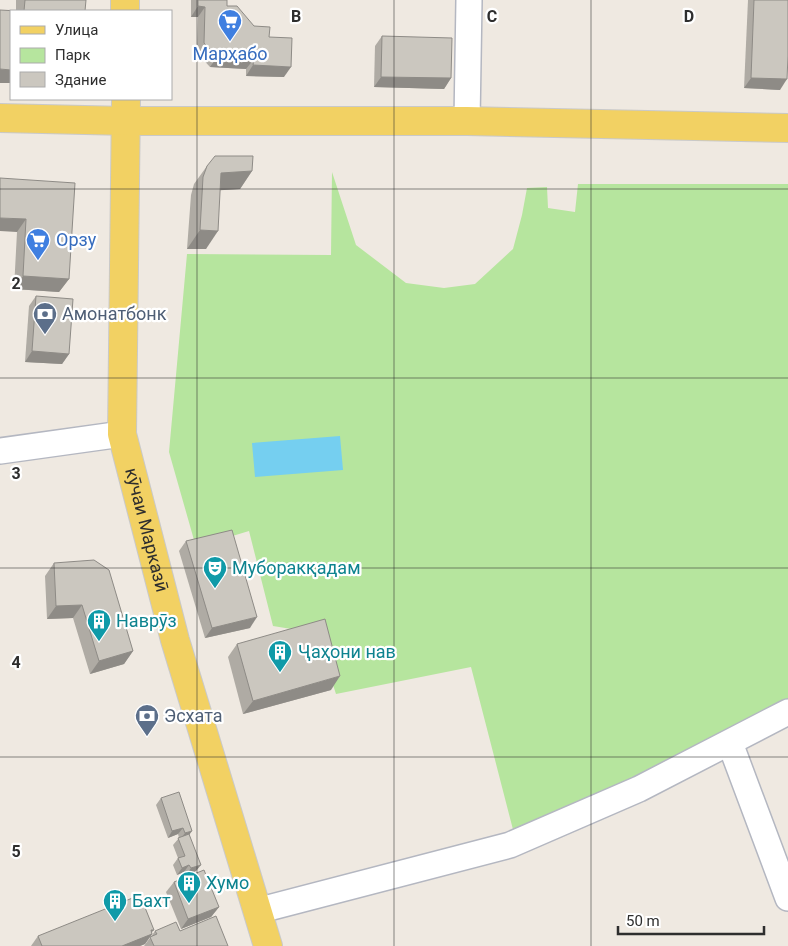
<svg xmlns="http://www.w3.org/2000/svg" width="788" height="946" font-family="Roboto,sans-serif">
<rect width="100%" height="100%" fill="#efe9e1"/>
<!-- green -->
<path fill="#b6e59e" d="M332,172L356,245L406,283L444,288L475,284L513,249L522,215L527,188L547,187L548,208L575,212L578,184H788V711L517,845L471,667L336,694L316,633L273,626L249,531L196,547L169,452L187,254L331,255Z"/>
<!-- water -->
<path fill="#75cff0" d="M340,436L343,470L255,477L252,443Z"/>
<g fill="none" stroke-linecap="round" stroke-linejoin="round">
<!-- minor casing -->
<g stroke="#b4b7c1" stroke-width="28">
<g id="minor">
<path d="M467,121L469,0"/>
<path d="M0,451L122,434"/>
<path d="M730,743L788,898"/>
<path d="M257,911L510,845L639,789L788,712"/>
</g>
</g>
<!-- major casing -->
<g stroke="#c9c9c9" stroke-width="30">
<g id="major">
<path d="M125,0V11"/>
<path id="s1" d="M126,99L122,434L175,640L268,946"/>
<path d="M0,118L127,121H467L788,128"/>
</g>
</g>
<!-- minor -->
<use href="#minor" stroke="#fff" stroke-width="25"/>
<!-- major -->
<use href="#major" stroke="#f2d163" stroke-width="28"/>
</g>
<!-- wall -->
<g fill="#afaba4">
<path d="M16,0H86L0,83L16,11Z"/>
<path d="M191,0H227V6L269,37L284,77L246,76V69L210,67L197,53L198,17H191Z"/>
<path d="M748,0H788L780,90L744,88Z"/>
<path d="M382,36L451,78L444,89L374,87L375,46Z"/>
<path d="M207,166L252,171L240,189L220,190L206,249H187L191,195L194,184Z"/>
<path d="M0,178L69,279L59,292L14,289L17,232Z"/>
<path d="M36,296L69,354L62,364L25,362L29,306Z"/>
<path d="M186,541L250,628L205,638L179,551Z"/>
<path d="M54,563L133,651L124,664L90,674L73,618L47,619L45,576Z"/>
<path d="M237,644L331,690L243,714L228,657Z"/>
<path d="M161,798L189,835L196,871L186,875L184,872L177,875L173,865L178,858L173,845L179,838L178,834L168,838L156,805Z"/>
<path d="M174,882L219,907L211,917L181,929L166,892Z"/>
<path d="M155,931H180L228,946H144Z"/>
<path d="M152,932V934L145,944L140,946H31L38,936Z"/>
</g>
<!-- shaded-wall -->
<g fill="#8e8b86">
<path d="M198,6L205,7L198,17H191Z"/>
<path d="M217,57L254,59L246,69L210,67Z"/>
<path d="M253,65L291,67L284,77L246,76Z"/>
<path d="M0,69L11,70V83H0Z"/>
<path d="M381,77L451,78L444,89L374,87Z"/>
<path d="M751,78L787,79L780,90L744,88Z"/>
<path d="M252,171L240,189L208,191L221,173Z"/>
<path d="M0,218L26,219L17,232L0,231Z"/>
<path d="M200,230L218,231L206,249H187Z"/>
<path d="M23,276L69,279L59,292L14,289Z"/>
<path d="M32,351L69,354L62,364L25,362Z"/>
<path d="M82,605L73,618L47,619L56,606Z"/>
<path d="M257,617L250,628L205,638L212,628Z"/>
<path d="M133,651L124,664L90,674L99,661Z"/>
<path d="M340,676L331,690L243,714L253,701Z"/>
<path d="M183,828L178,834L168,838L172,831Z"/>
<path d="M192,831L187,838L180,840L185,833Z"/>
<path d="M189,865L184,872L177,875L182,868Z"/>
<path d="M201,865L196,871L186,875L191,868Z"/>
<path d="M219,907L211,917L181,929L188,919Z"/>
<path d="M151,930H154L150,934H152L145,944L140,946H122Z"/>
</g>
<!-- building -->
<g fill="#cbc7bf" stroke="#8e8b86">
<path d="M25,0H86L85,11H24Z"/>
<path d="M198,0H227V6H237L254,26L270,27L269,37L292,38L291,67L253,65L254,59L217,57L204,43L205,7L198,6Z"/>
<path d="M754,0H788V56L787,79L751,78Z"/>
<path d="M0,10L18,11H11V70L0,69Z"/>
<path d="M382,36L452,38L451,78L381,77Z"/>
<path d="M215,156H253L252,171L221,173L218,231L200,230L203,177L207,166Z"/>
<path d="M0,178L75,183L69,279L23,276L26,219L0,218Z"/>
<path d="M36,296L73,299L69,354L32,351Z"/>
<path d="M232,530L257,617L212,628L186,541Z"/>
<path d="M94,560L109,570L133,651L99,661L82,605L56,606L54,563Z"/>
<path d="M325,619L340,676L253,701L237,644Z"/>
<path d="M179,792L192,831L185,833L183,828L172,831L161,798Z"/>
<path d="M189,834L201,865L191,868L189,865L182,868L178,858L185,856L178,838Z"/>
<path d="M204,870L219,907L188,919L174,882Z"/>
<path d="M140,895L154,930H151L152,934L122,946H42L38,936Z"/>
<path d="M216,916L228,946H154L150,937L157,934L155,931L176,922L180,931Z"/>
</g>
<!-- grid -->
<path fill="none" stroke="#2e2e2e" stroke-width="1" stroke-opacity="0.55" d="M197,0V946M394,0V946M591,0V946M0,189H788M0,378H788M0,568H788M0,757H788"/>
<!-- icons -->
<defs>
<g id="supermarket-pin" transform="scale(1.25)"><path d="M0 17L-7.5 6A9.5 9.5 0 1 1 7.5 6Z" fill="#3f7fe0" stroke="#fff"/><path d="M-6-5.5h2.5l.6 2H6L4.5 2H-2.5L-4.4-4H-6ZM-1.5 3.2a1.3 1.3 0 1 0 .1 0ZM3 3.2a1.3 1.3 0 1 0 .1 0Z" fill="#fff"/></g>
<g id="bank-pin" transform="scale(1.25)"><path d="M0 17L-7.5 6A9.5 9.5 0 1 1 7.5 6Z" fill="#5c6f8a" stroke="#fff"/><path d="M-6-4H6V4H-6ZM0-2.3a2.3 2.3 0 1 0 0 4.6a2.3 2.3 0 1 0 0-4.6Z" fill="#fff"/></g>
<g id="theatre-pin" transform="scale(1.25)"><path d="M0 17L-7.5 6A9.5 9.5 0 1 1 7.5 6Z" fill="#0f9aa8" stroke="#fff"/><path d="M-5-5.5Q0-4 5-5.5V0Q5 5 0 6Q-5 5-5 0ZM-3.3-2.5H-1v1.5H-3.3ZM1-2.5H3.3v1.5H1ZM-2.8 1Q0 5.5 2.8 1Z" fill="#fff"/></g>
<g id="building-pin" transform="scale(1.25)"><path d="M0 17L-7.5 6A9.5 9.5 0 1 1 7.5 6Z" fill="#0f9aa8" stroke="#fff"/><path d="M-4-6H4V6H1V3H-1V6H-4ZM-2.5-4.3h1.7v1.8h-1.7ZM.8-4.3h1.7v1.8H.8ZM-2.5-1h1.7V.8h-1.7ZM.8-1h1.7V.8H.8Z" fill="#fff"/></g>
</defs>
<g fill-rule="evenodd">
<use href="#supermarket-pin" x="230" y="21"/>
<use href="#supermarket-pin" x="38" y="240"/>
<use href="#bank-pin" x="45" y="314"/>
<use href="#theatre-pin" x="215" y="568"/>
<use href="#building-pin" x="99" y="621"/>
<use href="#building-pin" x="280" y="652"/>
<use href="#bank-pin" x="147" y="716"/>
<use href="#building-pin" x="189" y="883"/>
<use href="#building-pin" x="115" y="901"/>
</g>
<g text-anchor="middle" stroke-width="4.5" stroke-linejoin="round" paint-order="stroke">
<!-- shop labels -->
<g font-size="18" fill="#366cbe" stroke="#fff">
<text x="230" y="60">Марҳабо</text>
<text x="56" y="246" text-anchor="start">Орзу</text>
</g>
<!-- service labels -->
<g font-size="18" fill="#4e5e75" stroke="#fff" text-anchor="start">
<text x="62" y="320">Амонатбонк</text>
<text x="164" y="722">Эсхата</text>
</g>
<!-- street labels -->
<g font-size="18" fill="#2e2e2e" stroke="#fff">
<text dy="6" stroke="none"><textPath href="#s1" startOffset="434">кӯчаи Марказӣ</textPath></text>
</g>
<!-- culture labels -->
<g font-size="18" fill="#0d838f" stroke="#fff" text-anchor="start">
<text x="232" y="574">Муборакқадам</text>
<text x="116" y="627">Наврӯз</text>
<text x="298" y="658">Ҷаҳони нав</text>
<text x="206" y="889">Хумо</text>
<text x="132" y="907">Бахт</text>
</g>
</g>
<g font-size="16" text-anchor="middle" font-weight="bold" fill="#2e2e2e" stroke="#fff" stroke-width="4.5" stroke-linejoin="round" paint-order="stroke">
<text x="296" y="22">B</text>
<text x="492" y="22">C</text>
<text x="689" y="22">D</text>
<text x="16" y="289">2</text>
<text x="16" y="479">3</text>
<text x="16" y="668">4</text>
<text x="16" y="857">5</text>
</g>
<!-- legend -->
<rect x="10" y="10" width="162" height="90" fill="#ffffff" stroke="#ababab"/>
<rect x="20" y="26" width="25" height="8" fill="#f2d163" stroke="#ababab"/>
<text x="55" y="35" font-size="15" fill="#2e2e2e">Улица</text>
<rect x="20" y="48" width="25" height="15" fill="#b6e59e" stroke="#ababab"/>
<text x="55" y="60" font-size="15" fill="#2e2e2e">Парк</text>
<rect x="20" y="72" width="25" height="15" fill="#cbc7bf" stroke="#ababab"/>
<text x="55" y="85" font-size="15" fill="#2e2e2e">Здание</text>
<!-- scale -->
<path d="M618 926v8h146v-8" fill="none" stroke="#2e2e2e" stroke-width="2.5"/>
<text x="626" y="926" font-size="15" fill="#2e2e2e" stroke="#ffffff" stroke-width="4" paint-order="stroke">50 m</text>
</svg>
